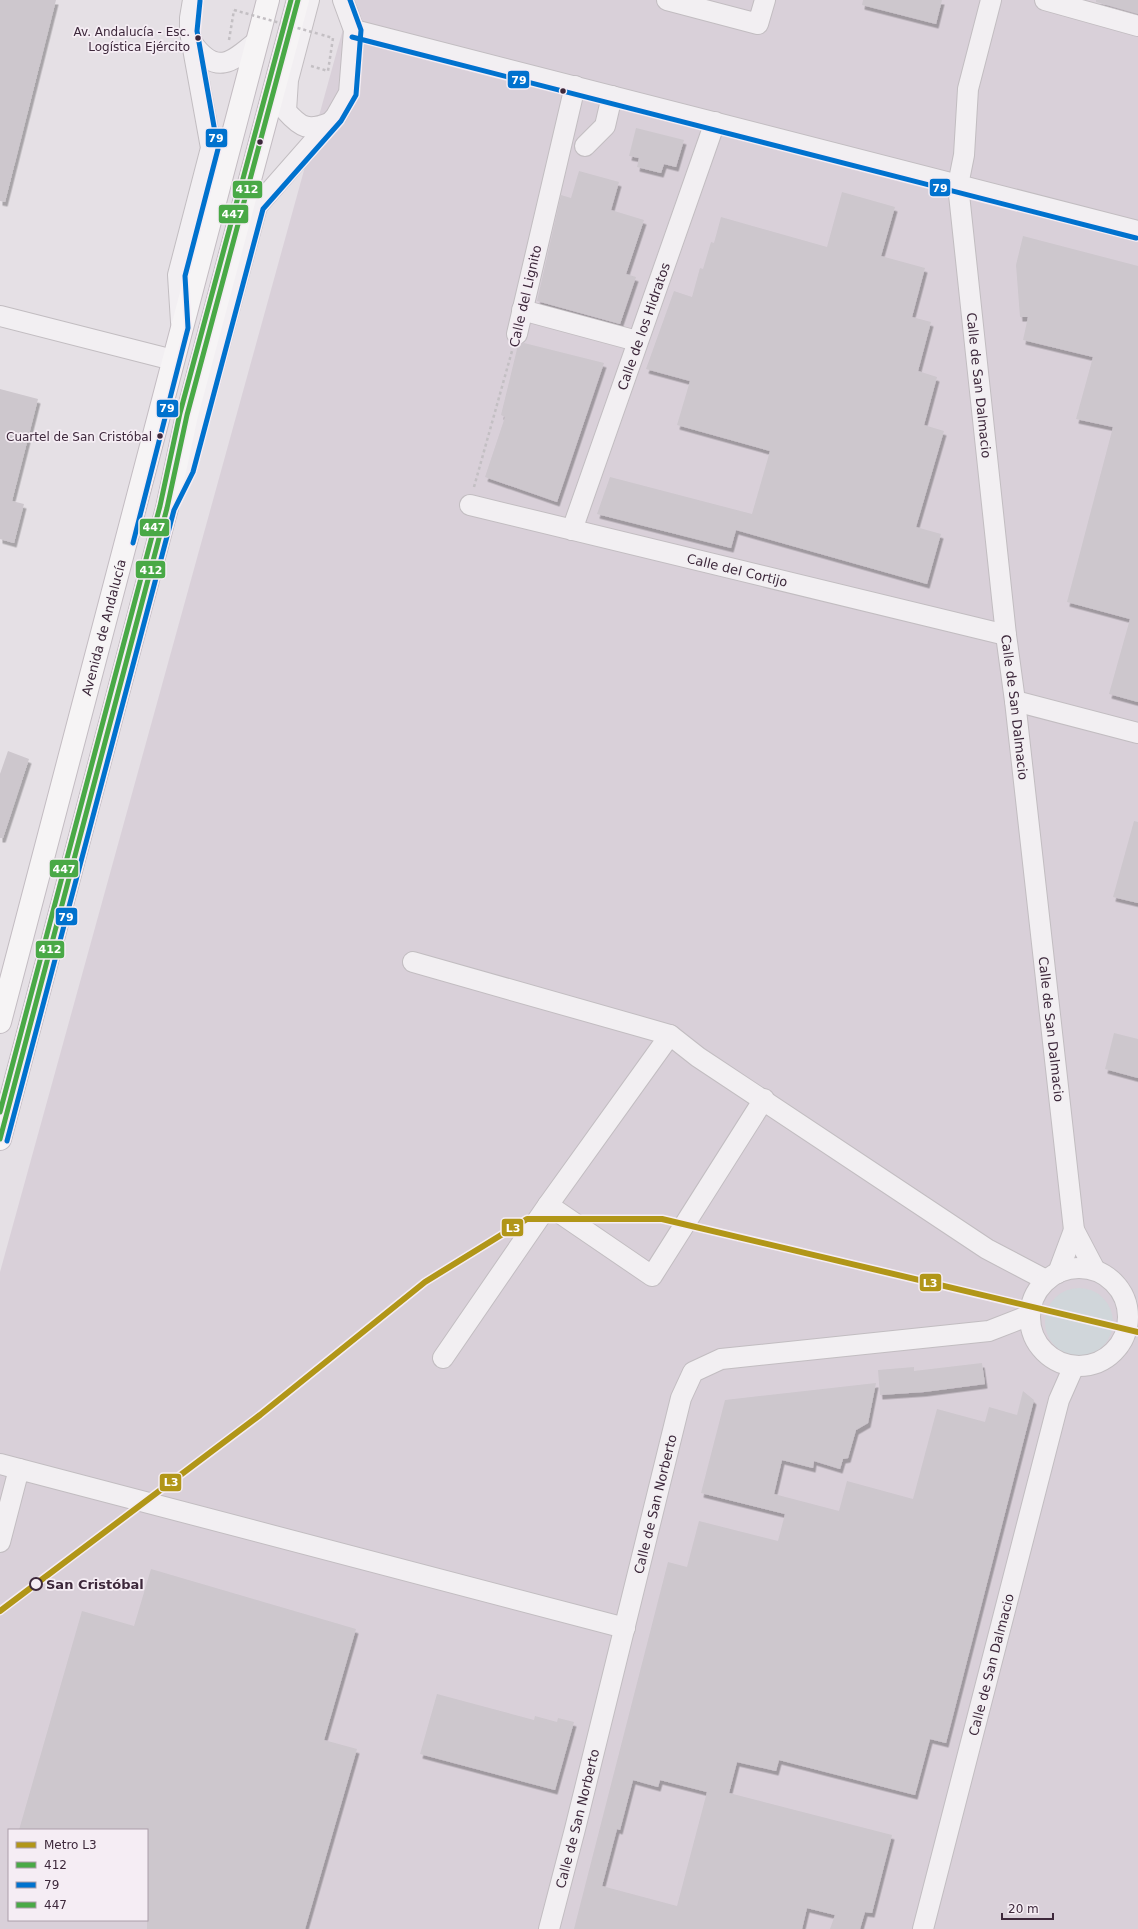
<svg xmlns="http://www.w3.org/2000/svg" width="1138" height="1929" font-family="'DejaVu Sans',sans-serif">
<defs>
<filter id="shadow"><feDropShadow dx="2.5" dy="4.5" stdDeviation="0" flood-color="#0004"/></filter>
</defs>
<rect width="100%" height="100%" fill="#e5e0e5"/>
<!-- built -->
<path fill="#d9d0d9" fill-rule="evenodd" d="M351,0H1138V1929H0V1272ZM9,1830H147V1920H9Z"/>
<!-- green -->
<circle fill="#d0d6da" cx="1079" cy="1322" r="34"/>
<!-- building -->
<g fill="#cdc7cd" fill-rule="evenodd" filter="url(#shadow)">
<path d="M0,0H56L5,202L0,201Z"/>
<path d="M863,0H942L936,24L862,5Z"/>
<path d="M1096,0H1138V14L1096,2Z"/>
<path d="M636,128L684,140L676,167L664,164L661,173L637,167L639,158L629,156Z"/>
<path d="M579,171L619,182L611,210L644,220L626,274L636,277L620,324L537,301L561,195L571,198Z"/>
<path d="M842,192L895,207L881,256L925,268L912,317L931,322L918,371L937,377L924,425L944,431L916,527L941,534L927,584L736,530L731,548L597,514L610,477L752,514L770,451L677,425L690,381L646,369L674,291L692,297L700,268L703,269L711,242L714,243L721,217L827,247Z"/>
<path d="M1023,236L1138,266V702L1109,694L1130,619L1067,602L1113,427L1076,419L1093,357L1023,340L1028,317H1020L1016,265Z"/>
<path d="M524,343L604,363L557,502L485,477L505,417L501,415L518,345Z"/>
<path d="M0,389L38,399L12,501L24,504L14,543L0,539Z"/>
<path d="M8,751L29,759L3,838H0V774Z"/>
<path d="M1134,821L1138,822V903L1113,897Z"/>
<path d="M1114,1033L1138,1039V1078L1105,1069Z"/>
<path d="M982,1363L985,1384L924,1392L880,1395L878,1370L914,1367V1371Z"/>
<path d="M876,1383L868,1423L856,1430L848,1458L843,1459L840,1469L814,1461L813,1468L782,1460L774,1494L839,1511L847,1481L913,1499L937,1409L985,1422L989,1407L1017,1415L1023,1391L1034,1400L946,1743L930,1739L915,1795L779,1760L776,1771L737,1762L729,1793L892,1835L872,1913L865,1912L860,1929H830L835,1915L807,1908L802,1929H574L668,1562L687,1567L699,1521L778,1541L785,1514L701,1493L725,1400ZM633,1780L658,1787L660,1780L707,1792L677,1906L602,1886L617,1829L620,1830Z"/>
<path d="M151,1569L356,1629L324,1740L357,1749L305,1929H147V1830H19L82,1611L134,1626Z"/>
<path d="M437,1694L534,1720L535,1716L557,1722L558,1718L574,1722L555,1790L420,1754Z"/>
</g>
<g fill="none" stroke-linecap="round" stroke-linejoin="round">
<!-- minor casing -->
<g stroke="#c2bdc1" stroke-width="22">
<g id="minor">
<path d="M309,0L288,80L286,111C301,128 308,131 329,123"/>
<path d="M667,0L758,24L765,0"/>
<path id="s1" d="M991,0L968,89L964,155L958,185L1006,635L1015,701L1074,1230L1095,1270"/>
<path d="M1045,0L1138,26"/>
<path d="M354,30L1138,231"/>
<path d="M193,44C217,76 232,62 257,41"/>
<path d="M585,146L605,126L612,96"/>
<path d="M522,310L637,341"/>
<path d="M0,316L173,360"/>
<path d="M181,322L178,275L211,148L190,32V18L193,0"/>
<path d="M517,334L575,86"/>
<path d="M181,479L186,470L257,206L336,116L349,93L354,30L343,0"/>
<path id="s2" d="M470,505L1006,635"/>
<path id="s3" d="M572,530L715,122"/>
<path d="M1015,701L1138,733"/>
<path d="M413,962L670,1035L698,1057L987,1249L1046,1280"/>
<path d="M548,1205L652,1276L764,1099"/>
<circle cx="1079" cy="1317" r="49"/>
<path d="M1058,1273L1074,1230"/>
<path d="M443,1358L548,1205L670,1035"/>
<path d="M0,1464L19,1469"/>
<path d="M0,1542L19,1469L625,1628"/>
<path id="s4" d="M549,1929L575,1829L681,1398L693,1372L721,1359L989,1331L1030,1315"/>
<path id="s5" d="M923,1929L1059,1400L1074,1366"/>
</g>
</g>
<!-- major casing -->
<g stroke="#c3bcc2" stroke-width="24">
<g id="major">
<path id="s6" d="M0,1022L268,0"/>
<path d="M0,1139L167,508L187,415L298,0"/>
</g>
</g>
<!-- path -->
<g stroke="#c3bfc3" stroke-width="2.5" stroke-dasharray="3 3" stroke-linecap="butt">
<path d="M229,40L234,10"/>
<path d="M311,66L328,71L333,38L319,34"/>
<path d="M474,487L512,351"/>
</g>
<!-- minor -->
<use href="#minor" stroke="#f2eff2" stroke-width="20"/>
<!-- major -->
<use href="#major" stroke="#f6f4f5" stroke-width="22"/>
<!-- path-bridge -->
<path stroke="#c3bfc3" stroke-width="2.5" stroke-dasharray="3 3" stroke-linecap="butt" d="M234,10L319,34"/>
<!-- bus-1 casing -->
<g stroke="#f5edf4" stroke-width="8">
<path id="bus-1" d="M0,1139L167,508L187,415L298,0"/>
</g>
<!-- bus-2 casing -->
<g stroke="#f5edf4" stroke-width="8">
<g id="bus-2">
<path d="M352,37L1136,238"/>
<path d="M133,543L188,328L185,276L218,149L197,31L200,1"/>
<path d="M7,1141L174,510L193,472L263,209L341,121L356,95L361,30L350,0"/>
</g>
</g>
<!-- bus-3 casing -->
<g stroke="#f5edf4" stroke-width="8">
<path id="bus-3" d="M0,1112L160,506L180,413L291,0"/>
</g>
<!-- bus-1 -->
<use href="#bus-1" stroke="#49a946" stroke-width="5"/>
<!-- bus-2 -->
<use href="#bus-2" stroke="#0072ce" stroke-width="5"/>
<!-- bus-3 -->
<use href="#bus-3" stroke="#49a946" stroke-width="5"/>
<!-- metro-1 casing -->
<g stroke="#f5edf4" stroke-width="9">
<path id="metro-1" d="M0,1611L260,1415L425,1282L527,1219H662L1138,1332"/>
</g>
<!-- metro-1 -->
<use href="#metro-1" stroke="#b19618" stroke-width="6"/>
</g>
<!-- markers -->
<g fill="#3d283b" stroke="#f5edf4" stroke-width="1.5">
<circle cx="198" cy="38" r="3.5"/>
<circle cx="563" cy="91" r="3.5"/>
<circle cx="260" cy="142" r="3.5"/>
<circle cx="160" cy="436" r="3.5"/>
</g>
<circle fill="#f5edf4" stroke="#3d283b" stroke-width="2" cx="36" cy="1584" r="6"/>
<g text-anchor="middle" stroke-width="3.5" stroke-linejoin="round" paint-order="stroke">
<!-- bus labels -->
<g font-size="12" fill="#3d283b" stroke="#f5edf4" text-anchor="end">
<text x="190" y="36">Av. Andalucía - Esc.<tspan x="190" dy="15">Logística Ejército</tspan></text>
<text x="152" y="441">Cuartel de San Cristóbal</text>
</g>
<!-- street labels -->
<g font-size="13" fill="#3d283b" stroke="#f5edf4">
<text transform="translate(525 296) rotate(-77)" y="5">Calle del Lignito</text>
<text dy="5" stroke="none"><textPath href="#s3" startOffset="216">Calle de los Hidratos</textPath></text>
<text dy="5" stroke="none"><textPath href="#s1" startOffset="390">Calle de San Dalmacio</textPath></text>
<text dy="5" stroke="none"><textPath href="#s2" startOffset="275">Calle del Cortijo</textPath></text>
<text dy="5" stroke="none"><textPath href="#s6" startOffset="408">Avenida de Andalucía</textPath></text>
<text dy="5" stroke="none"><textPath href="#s1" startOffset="714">Calle de San Dalmacio</textPath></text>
<text dy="5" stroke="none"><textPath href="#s1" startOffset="1038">Calle de San Dalmacio</textPath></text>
<text dy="5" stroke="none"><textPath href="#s4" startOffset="438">Calle de San Norberto</textPath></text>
<text dy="5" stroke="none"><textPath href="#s5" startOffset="273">Calle de San Dalmacio</textPath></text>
<text dy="5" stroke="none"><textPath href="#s4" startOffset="114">Calle de San Norberto</textPath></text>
</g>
<!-- stop labels -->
<g font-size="13" font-weight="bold" fill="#3d283b" stroke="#f5edf4" text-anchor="start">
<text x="46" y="1589">San Cristóbal</text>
</g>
</g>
<g stroke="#f5edf4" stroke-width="1.5">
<rect x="507" y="70" width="23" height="19" rx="4" fill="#0072ce"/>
<rect x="205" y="128" width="23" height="20" rx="4" fill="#0072ce"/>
<rect x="929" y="178" width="22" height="19" rx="4" fill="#0072ce"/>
<rect x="232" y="180" width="31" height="19" rx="4" fill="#49a946"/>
<rect x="218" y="204" width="31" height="20" rx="4" fill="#49a946"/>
<rect x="156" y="399" width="23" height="19" rx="4" fill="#0072ce"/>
<rect x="139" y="518" width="31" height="19" rx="4" fill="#49a946"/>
<rect x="135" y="560" width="31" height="19" rx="4" fill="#49a946"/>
<rect x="49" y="859" width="30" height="19" rx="4" fill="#49a946"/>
<rect x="55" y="907" width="23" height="19" rx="4" fill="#0072ce"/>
<rect x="35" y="940" width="30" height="19" rx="4" fill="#49a946"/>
<rect x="501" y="1218" width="23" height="19" rx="4" fill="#b19618"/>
<rect x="919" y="1273" width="23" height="19" rx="4" fill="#b19618"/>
<rect x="159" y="1473" width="23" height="19" rx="4" fill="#b19618"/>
</g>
<g font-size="11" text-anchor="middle" font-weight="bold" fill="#fff">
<text x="519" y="84">79</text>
<text x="216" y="142">79</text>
<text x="940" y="192">79</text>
<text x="247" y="193">412</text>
<text x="233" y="218">447</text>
<text x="167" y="412">79</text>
<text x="154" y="531">447</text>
<text x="151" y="574">412</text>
<text x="64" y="873">447</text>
<text x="66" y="921">79</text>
<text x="50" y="953">412</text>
<text x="513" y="1232">L3</text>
<text x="930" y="1287">L3</text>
<text x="171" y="1486">L3</text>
</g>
<!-- legend -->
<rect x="8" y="1829" width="140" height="92" fill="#f5edf4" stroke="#ab9eaa"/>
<rect x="16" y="1842" width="20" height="6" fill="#b19618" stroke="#ab9eaa"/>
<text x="44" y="1849" font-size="12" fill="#3d283b">Metro L3</text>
<rect x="16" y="1862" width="20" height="6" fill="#49a946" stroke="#ab9eaa"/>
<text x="44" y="1869" font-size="12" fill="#3d283b">412</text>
<rect x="16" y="1882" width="20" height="6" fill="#0072ce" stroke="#ab9eaa"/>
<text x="44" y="1889" font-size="12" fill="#3d283b">79</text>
<rect x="16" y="1902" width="20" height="6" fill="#49a946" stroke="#ab9eaa"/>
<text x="44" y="1909" font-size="12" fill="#3d283b">447</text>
<!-- scale -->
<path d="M1002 1913v6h51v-6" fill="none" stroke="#3d283b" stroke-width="2"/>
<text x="1008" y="1913" font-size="12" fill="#3d283b" stroke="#f5edf4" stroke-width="3" paint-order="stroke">20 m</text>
</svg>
